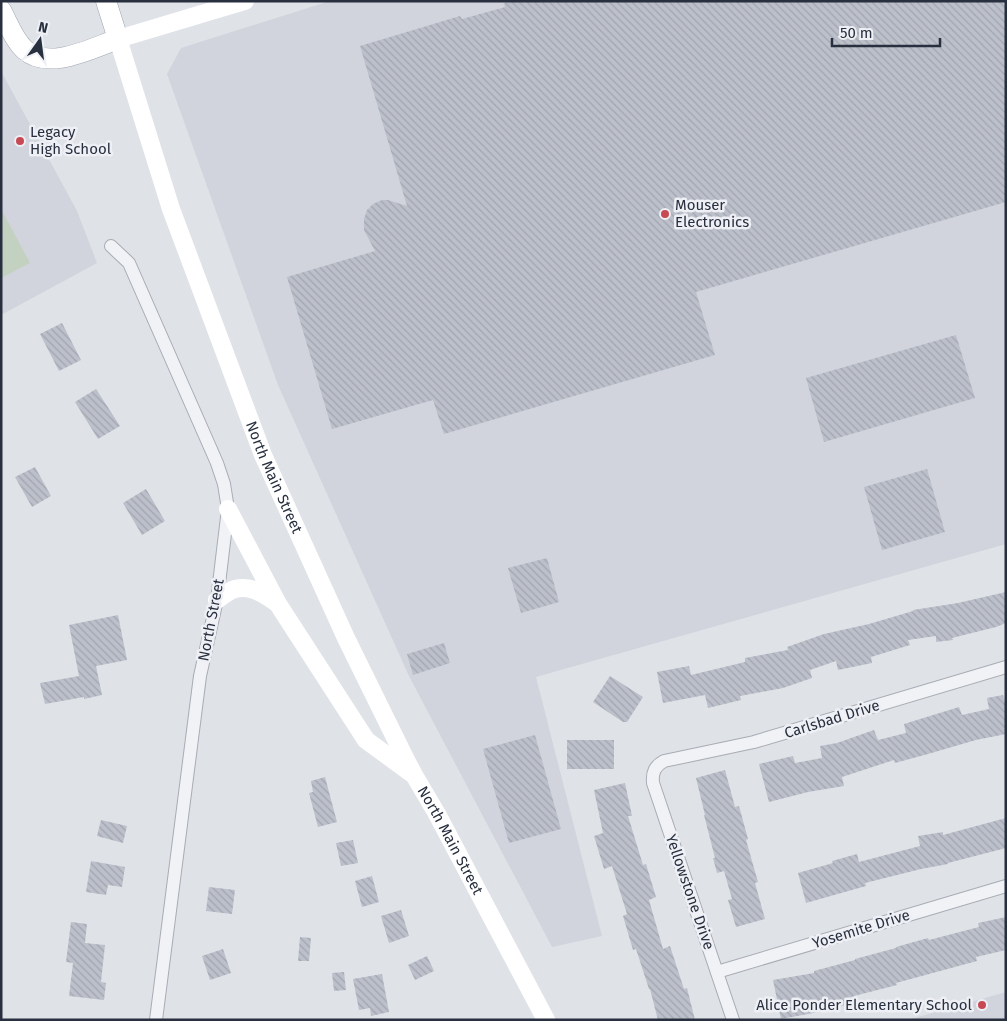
<svg xmlns="http://www.w3.org/2000/svg" width="1007" height="1021" font-family="'Fira Sans',sans-serif">
<defs>
<pattern id="building-back-hatch" width="6" height="6" patternUnits="userSpaceOnUse" patternTransform="scale(1.25)"><rect width="6" height="6" fill="#bcc0ca"/><path d="M-1 5l2 2M0 0l6 6M5-1l2 2" fill="none" stroke="#a2a5af"/></pattern>
</defs>
<rect width="100%" height="100%" fill="#dfe2e7"/>
<!-- built -->
<g fill="#d1d4dc">
<path d="M330,1H1006V544L536,677L602,936L552,947L409,676L278,385L167,74L181,48Z"/>
<path d="M1,71L77,211L97,263L1,315Z"/>
<path d="M1006,992V1020H912L911,1019Z"/>
</g>
<!-- garden -->
<path fill="#c3d1c0" d="M1,209L30,263L1,278Z"/>
<!-- building -->
<g fill="url(#building-back-hatch)">
<path d="M511,1H1006V202L696,292L715,355L444,434L433,400L332,429L287,277L375,251L364,230V219L367,210L373,204L382,200H388L407,206L360,46L460,16L462,19L505,7L504,3Z"/>
<path d="M62,323L81,360L59,371L40,334Z"/>
<path d="M956,335L975,398L824,442L806,378Z"/>
<path d="M96,389L120,426L98,439L75,402Z"/>
<path d="M35,467L51,496L32,507L15,477Z"/>
<path d="M927,469L945,532L882,550L864,487Z"/>
<path d="M146,489L165,521L142,535L123,503Z"/>
<path d="M547,558L559,602L521,613L508,568Z"/>
<path d="M1006,592V623L996,627L952,638L953,640L936,642V636L908,640L910,645L871,657L872,663L838,670L836,661L810,670L812,678L783,688L740,696L741,700L708,708L705,695L663,703L657,672L689,666L691,675L745,662V658L788,650L787,647L824,634L869,624L913,611V610L958,603Z"/>
<path d="M118,615L127,660L96,666L102,695L84,699V697L45,704L40,683L79,676L69,625Z"/>
<path d="M444,643L450,663L413,675L407,654Z"/>
<path d="M610,676L643,697L627,722H623L593,702Z"/>
<path d="M1003,695L1006,706V734L976,740L928,754L895,763L894,760L842,777L844,786L808,792L769,802L759,764L793,756L795,763L822,758L820,746L837,743L874,730L878,740L906,733L904,724L959,707L962,715L989,709L987,698Z"/>
<path d="M535,735L561,829L509,843L483,749Z"/>
<rect x="567" y="740" width="47" height="29"/>
<path d="M725,770L735,807L739,806L748,839L746,840L758,882L755,883L765,919L736,927L728,900L732,899L724,871L717,873L713,858H715L704,815H705L696,778Z"/>
<path d="M325,777L337,822L318,827L309,793L313,792L311,781Z"/>
<path d="M625,783L632,816H628L643,865L646,864L656,897L649,900L663,949L670,946L684,989L687,988L695,1020H658L650,989H649L636,949L633,950L623,916L627,914L612,866L604,869L594,836L603,833L594,790Z"/>
<path d="M1006,818V848L948,863V864L921,869L865,883L866,886L806,903L798,873L833,863L832,861L857,854L859,862L920,846L918,836L943,832V835Z"/>
<path d="M101,820L127,826L123,843L97,836Z"/>
<path d="M353,840L358,863L341,866L336,843Z"/>
<path d="M91,861L125,867L122,887L108,885L106,895L86,892Z"/>
<path d="M372,876L379,902L362,907L355,881Z"/>
<path d="M209,887L235,890L232,914L206,911Z"/>
<path d="M401,910L409,936L389,943L381,916Z"/>
<path d="M1006,917V950L976,957L977,961L896,983L897,985L854,996L856,1002L824,1011L781,1019L773,980L814,973V971L855,960V959L896,948V947L928,938L929,940L979,927L978,923Z"/>
<path d="M71,922L87,924L85,943L105,945L101,982L106,983L104,1000L69,996L73,963L66,962Z"/>
<path d="M300,937L311,938L309,961H298Z"/>
<path d="M223,949L231,973L210,980L202,956Z"/>
<path d="M427,956L434,971L415,980L408,965Z"/>
<path d="M344,972L346,990L334,991L332,973Z"/>
<path d="M382,974L389,1012L371,1016L370,1008L359,1010L353,979Z"/>
</g>
<g fill="none" stroke-linecap="round" stroke-linejoin="round">
<!-- street casing -->
<g stroke="#a8acb4" stroke-width="14">
<g id="street">
<path d="M111,246L129,263L217,463L224,484L228,509L217,600L200,676L156,1020"/>
<path d="M717,972L1006,886"/>
<path d="M733,1020L653,783C652,772 655,766 664,761L754,742L1006,667"/>
</g>
</g>
<!-- primary casing -->
<g stroke="#9fa5b2" stroke-width="21">
<path id="primary" d="M1,10C8,23 14,40 25,50C49,71 92,48 118,39L106,1"/>
</g>
<!-- street -->
<use href="#street" stroke="#f1f2f6" stroke-width="12"/>
<!-- secondary -->
<g stroke="#fff" stroke-width="18">
<path id="s1" d="M245,1L118,39L171,209L263,455L346,638L405,758L414,775L437,814L546,1020"/>
<path d="M228,509L278,604L366,740L411,773"/>
<path d="M217,600C222,596 228,591 235,589C252,585 263,594 277,603"/>
</g>
<!-- primary -->
<use href="#primary" stroke="#fff" stroke-width="20"/>
</g>
<!-- markers -->
<g fill="#c74954" stroke="#eef0f5" stroke-width="2">
<circle cx="20" cy="141" r="5"/>
<circle cx="665" cy="214" r="5"/>
<circle cx="982" cy="1005" r="5"/>
</g>
<g text-anchor="middle" stroke-width="5" stroke-linejoin="round" paint-order="stroke">
<!-- poi labels -->
<g font-size="15" fill="#282f3e" stroke="#eef0f5" text-anchor="start">
<text x="30" y="137">Legacy<tspan x="30" dy="17">High School</tspan></text>
<text x="675" y="210">Mouser<tspan x="675" dy="17">Electronics</tspan></text>
<text x="972" y="1010" text-anchor="end">Alice Ponder Elementary School</text>
</g>
<!-- street labels -->
<g font-size="15" fill="#282f3e" stroke="#eef0f5">
<text dy="5" stroke="none"><textPath href="#s1" startOffset="598">North Main Street</textPath></text>
<text transform="translate(211 620) rotate(-79)" y="5">North Street</text>
<text transform="translate(832 719) rotate(-17)" y="5">Carlsbad Drive</text>
<text dy="5" stroke="none"><textPath href="#s1" startOffset="1002">North Main Street</textPath></text>
<text transform="translate(690 892) rotate(71)" y="5">Yellowstone Drive</text>
<text transform="translate(861 929) rotate(-17)" y="5">Yosemite Drive</text>
</g>
</g>
<!-- border -->
<rect width="1007" height="1021" fill="none" stroke="#282f3e" stroke-width="5"/>
<!-- north arrow -->
<g transform="translate(40 40) rotate(14)" stroke="#eef0f5" stroke-width="4" paint-order="stroke">
<path d="M0-4L9 19L0 12L-9 19Z" fill="#282f3e"/>
<text y="-8" font-size="14" font-weight="bold" text-anchor="middle" fill="#282f3e">N</text>
</g>
<!-- scale -->
<path d="M832 38v8h108v-8" fill="none" stroke="#282f3e" stroke-width="2.5"/>
<text x="840" y="38" font-size="15" fill="#282f3e" stroke="#eef0f5" stroke-width="4" paint-order="stroke">50 m</text>
</svg>
